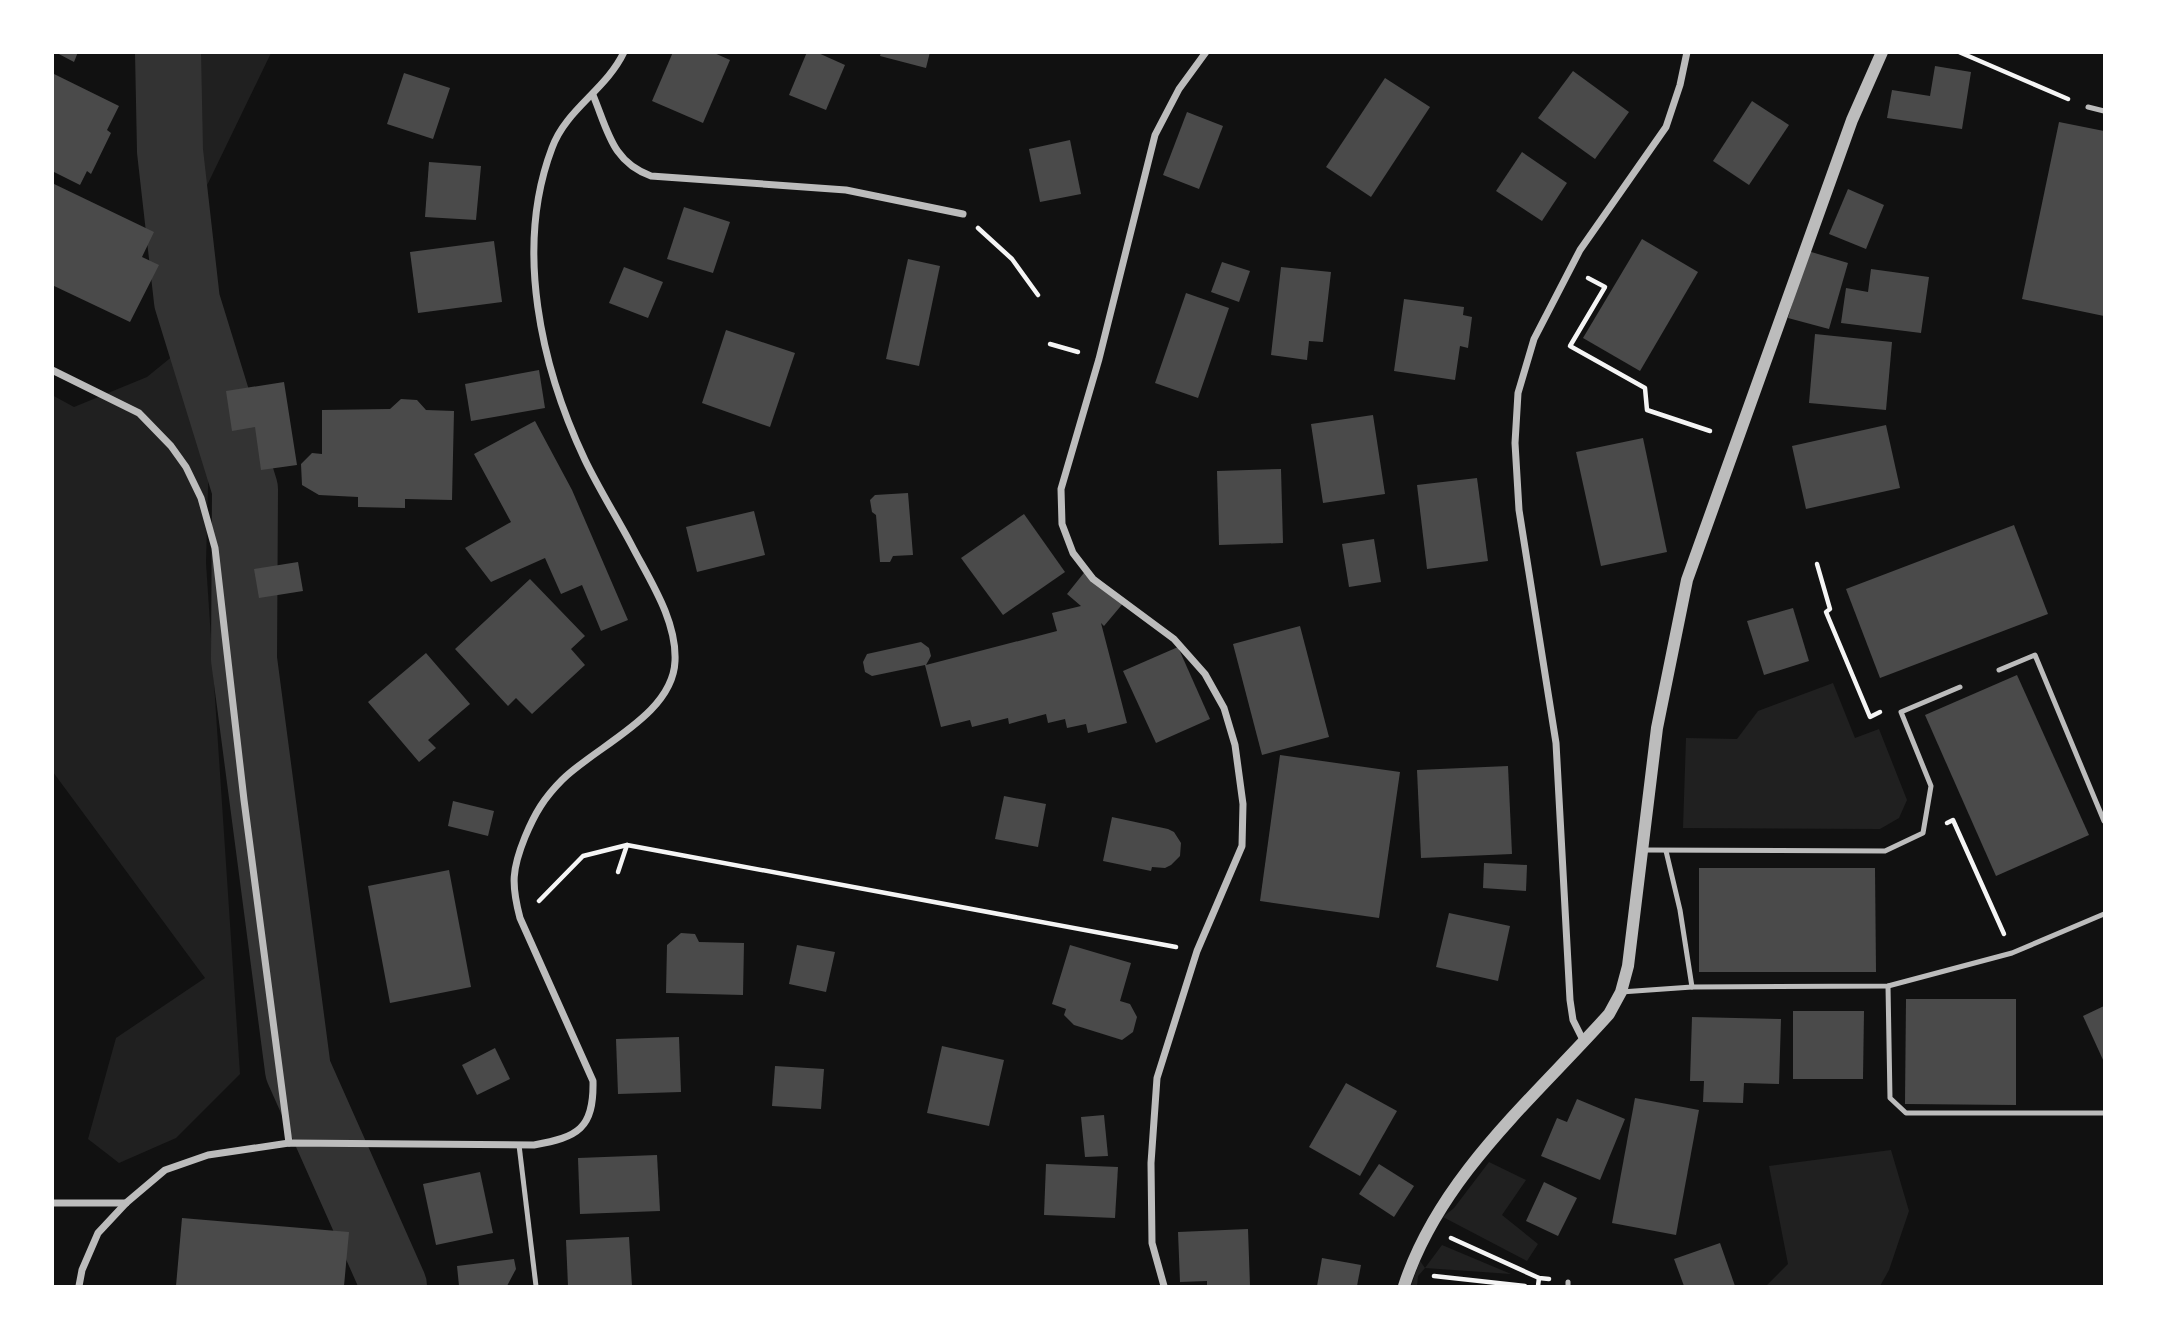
<svg xmlns="http://www.w3.org/2000/svg" width="2157" height="1339" font-family="Overpass,sans-serif">
<rect width="100%" height="100%" fill="#111"/>
<!-- green -->
<g fill="#202020">
<path d="M148,53H271L198,204L210,413L206,563L240,1074L176,1138L119,1163L88,1139L116,1038L205,978L53,772L52,395L74,407L147,377L185,346Z"/>
<path d="M1833,683L1855,738L1879,729L1907,800L1899,818L1880,829L1683,828L1686,738L1737,739L1758,711Z"/>
<path d="M1891,1150L1909,1211L1889,1270L1880,1286H1766L1788,1264L1769,1166Z"/>
<path d="M1489,1162L1526,1180L1502,1215L1538,1244L1527,1261L1443,1217L1454,1208Z"/>
<path d="M1442,1245L1511,1274L1425,1268L1418,1276L1417,1286H1411L1420,1261L1425,1268Z"/>
</g>
<g fill="none" stroke-linecap="round" stroke-linejoin="round">
<!-- river -->
<path stroke="#333" stroke-width="66" d="M168,52L170,151L187,301L245,489L244,659L298,1070L394,1286"/>
</g>
<!-- building -->
<g fill="#4a4a4a">
<path d="M55,52H78L74,62Z"/>
<path d="M673,52H712L730,60L703,123L652,101Z"/>
<path d="M807,52H816L845,65L826,110L789,95Z"/>
<path d="M881,52H930L926,68L880,56Z"/>
<path d="M1935,66L1971,72L1962,129L1887,118L1892,90L1930,96Z"/>
<path d="M1573,71L1629,112L1595,159L1538,118Z"/>
<path d="M52,73L119,106L107,130L111,133L91,174L87,171L80,185L52,171Z"/>
<path d="M404,73L450,88L433,139L387,124Z"/>
<path d="M1385,78L1430,107L1371,197L1326,167Z"/>
<path d="M1752,101L1789,125L1749,185L1713,161Z"/>
<path d="M1187,112L1223,126L1199,189L1163,175Z"/>
<path d="M2059,122L2104,131V316L2022,299Z"/>
<path d="M1070,140L1081,194L1040,202L1029,149Z"/>
<path d="M1522,152L1567,183L1542,221L1496,191Z"/>
<path d="M429,162L481,166L476,220L425,217Z"/>
<path d="M52,183L154,232L142,257L159,265L130,322L52,285Z"/>
<path d="M1848,189L1884,205L1866,249L1829,234Z"/>
<path d="M684,207L730,222L713,273L667,259Z"/>
<path d="M1642,239L1698,272L1640,371L1583,338Z"/>
<path d="M494,241L502,302L418,313L410,252Z"/>
<path d="M1808,251L1848,263L1829,329L1788,318Z"/>
<path d="M908,259L940,266L919,366L886,359Z"/>
<path d="M1222,262L1250,271L1239,302L1211,292Z"/>
<path d="M624,267L663,282L648,318L609,303Z"/>
<path d="M1281,267L1331,272L1323,342L1309,341L1307,360L1271,355Z"/>
<path d="M1871,269L1929,277L1921,333L1841,323L1846,288L1868,292Z"/>
<path d="M1186,293L1229,308L1198,398L1155,383Z"/>
<path d="M1404,299L1464,307L1463,315L1472,317L1468,348L1460,346L1455,380L1394,371Z"/>
<path d="M726,330L795,353L770,427L702,403Z"/>
<path d="M1815,334L1892,342L1886,410L1809,403Z"/>
<path d="M539,370L545,408L471,421L465,384Z"/>
<path d="M284,382L297,465L261,470L255,427L232,431L226,391Z"/>
<path d="M401,399L417,400L426,410L454,411L452,500L405,499V508L358,507V497L319,495L302,485L301,464L312,453L322,454V410L390,409Z"/>
<path d="M1373,415L1385,494L1323,503L1311,424Z"/>
<path d="M535,421L572,490L628,620L601,631L582,585L561,594L545,558L491,582L465,548L511,522L474,454Z"/>
<path d="M1886,425L1900,488L1806,509L1792,446Z"/>
<path d="M1643,438L1667,552L1601,566L1576,452Z"/>
<path d="M1281,469L1283,543L1219,545L1217,471Z"/>
<path d="M1477,478L1488,561L1427,569L1417,485Z"/>
<path d="M908,493L913,555L893,556L890,562H880L876,515L872,512L870,500L875,495Z"/>
<path d="M754,511L765,555L697,572L686,527Z"/>
<path d="M1024,514L1065,572L1003,615L961,558Z"/>
<path d="M2014,525L2048,614L1880,678L1846,589Z"/>
<path d="M1374,539L1381,582L1349,587L1342,544Z"/>
<path d="M298,562L303,591L259,598L254,569Z"/>
<path d="M1087,569L1125,601L1104,626L1101,623L1127,723L1088,733L1086,724L1067,728L1065,719L1048,723L1046,714L1009,724L1008,718L972,727L970,720L941,727L925,665L872,676L865,672L863,662L867,654L921,642L929,648L931,656L926,665L1057,631L1052,613L1081,606L1067,594Z"/>
<path d="M530,579L585,636L571,649L585,665L532,714L516,698L508,706L455,649Z"/>
<path d="M1793,608L1809,661L1764,675L1747,621Z"/>
<path d="M1300,626L1329,737L1262,755L1233,644Z"/>
<path d="M1178,647L1210,719L1156,743L1123,671Z"/>
<path d="M426,653L470,704L428,740L436,748L419,762L368,702Z"/>
<path d="M2017,675L2089,835L1996,876L1925,715Z"/>
<path d="M1280,755L1400,772L1379,918L1260,901Z"/>
<path d="M1508,766L1512,854L1421,858L1417,770Z"/>
<path d="M1004,796L1046,804L1038,847L995,839Z"/>
<path d="M453,801L494,811L488,836L448,826Z"/>
<path d="M1112,817L1168,829L1174,832L1181,843L1180,856L1171,865L1165,868L1152,867L1151,871L1103,861Z"/>
<path d="M1484,863L1527,865L1526,891L1483,888Z"/>
<path d="M1699,868H1875L1876,972H1699Z"/>
<path d="M449,870L471,987L390,1003L368,886Z"/>
<path d="M1449,913L1510,926L1498,981L1436,967Z"/>
<path d="M681,933L695,934L699,942L744,943L743,995L666,993L667,945Z"/>
<path d="M797,945L835,952L826,992L789,984Z"/>
<path d="M1070,945L1131,963L1120,1001L1130,1004L1137,1017L1133,1032L1122,1040L1074,1025L1064,1015L1066,1009L1052,1004Z"/>
<path d="M1906,999H2016V1105L1905,1104Z"/>
<path d="M2104,1006V1062L2083,1016Z"/>
<path d="M1793,1011H1864L1863,1079H1793Z"/>
<path d="M1692,1017L1781,1019L1779,1084L1744,1083L1743,1103L1703,1102L1704,1081H1690Z"/>
<path d="M679,1037L681,1092L618,1094L616,1039Z"/>
<path d="M942,1046L1004,1060L989,1126L927,1113Z"/>
<path d="M495,1048L510,1079L477,1095L462,1065Z"/>
<path d="M775,1066L824,1069L821,1109L772,1106Z"/>
<path d="M1346,1083L1397,1111L1360,1176L1309,1147Z"/>
<path d="M1635,1098L1699,1110L1676,1235L1612,1223Z"/>
<path d="M1577,1099L1625,1119L1600,1180L1541,1156L1557,1118L1567,1122Z"/>
<path d="M1104,1115L1108,1156L1085,1157L1081,1117Z"/>
<path d="M657,1155L660,1211L580,1214L578,1158Z"/>
<path d="M1046,1164L1118,1167L1115,1218L1044,1215Z"/>
<path d="M1379,1164L1414,1186L1394,1217L1359,1194Z"/>
<path d="M480,1172L493,1233L436,1245L423,1184Z"/>
<path d="M1544,1182L1577,1198L1558,1236L1526,1221Z"/>
<path d="M182,1218L349,1232L344,1286H176Z"/>
<path d="M1248,1229L1250,1286H1207V1281L1180,1282L1178,1232Z"/>
<path d="M629,1237L632,1286H568L566,1240Z"/>
<path d="M1720,1243L1735,1286H1684L1674,1259Z"/>
<path d="M1322,1258L1361,1265L1357,1286H1317Z"/>
<path d="M514,1259L516,1269L507,1286H459L457,1266Z"/>
</g>
<g fill="none" stroke-linecap="round" stroke-linejoin="round">
<!-- path -->
<g stroke="#f5f5f5" stroke-width="4.5">
<path d="M1959,52L2068,99"/>
<path d="M978,228L1012,259L1038,295"/>
<path d="M1588,278L1605,287L1570,346L1645,388L1647,410L1710,431"/>
<path d="M1050,344L1078,352"/>
<path d="M1817,564L1830,609L1826,612L1870,717L1880,712"/>
<path d="M1947,823L1953,820L2004,934"/>
<path d="M618,872L627,845"/>
<path d="M539,901L583,856L627,845L1176,947"/>
<path d="M1451,1238L1539,1278L1549,1279"/>
<path d="M1434,1276L1525,1286"/>
<path d="M1538,1286L1539,1278"/>
</g>
<!-- service -->
<g stroke="#bcbcbc" stroke-width="5">
<path d="M2088,107L2104,111"/>
<path d="M1999,670L2035,655L2104,821"/>
<path d="M1643,850L1885,851L1923,833L1931,786L1901,712L1960,687"/>
<path d="M1666,851L1680,910L1692,987"/>
<path d="M1888,986L1890,1098L1906,1113H2104"/>
<path d="M1621,992L1692,987L1888,986L2012,953L2104,914"/>
<path d="M519,1145L536,1286"/>
<path d="M1568,1286V1282"/>
</g>
<!-- minor -->
<g stroke="#bcbcbc" stroke-width="7">
<path d="M593,95C608,131 612,162 651,176L846,190L963,214"/>
<path d="M52,370L139,413L171,446L186,467L201,498L215,548L244,800L289,1143"/>
<path d="M1584,1042L1573,1020L1570,1000L1556,743L1519,510L1515,443L1518,393L1534,339L1580,250L1666,127L1680,85L1687,52"/>
<path d="M52,1203H126"/>
<path d="M79,1286L82,1270L98,1233L126,1203L165,1170L208,1155L289,1143L534,1145C578,1137 594,1129 593,1081L520,918C511,884 512,869 525,837C535,813 544,798 562,780C596,746 673,715 675,661C677,620 649,579 631,544C616,516 599,489 585,460C541,367 514,248 552,148C566,109 606,90 624,52"/>
<path d="M1164,1286L1152,1243L1151,1163L1157,1078L1197,951L1242,846L1243,804L1235,745L1224,708L1205,674L1174,639L1093,579L1073,553L1062,524L1061,489L1099,359L1155,135L1179,89L1206,52"/>
</g>
<!-- tertiary -->
<path stroke="#bcbcbc" stroke-width="12" d="M1404,1286C1440,1176 1534,1098 1609,1014L1621,992L1628,966L1657,728L1687,580L1852,120L1882,52"/>
</g>
<!-- border -->
<rect width="2157" height="1339" fill="none" stroke="#ffffff" stroke-width="108"/>
</svg>
